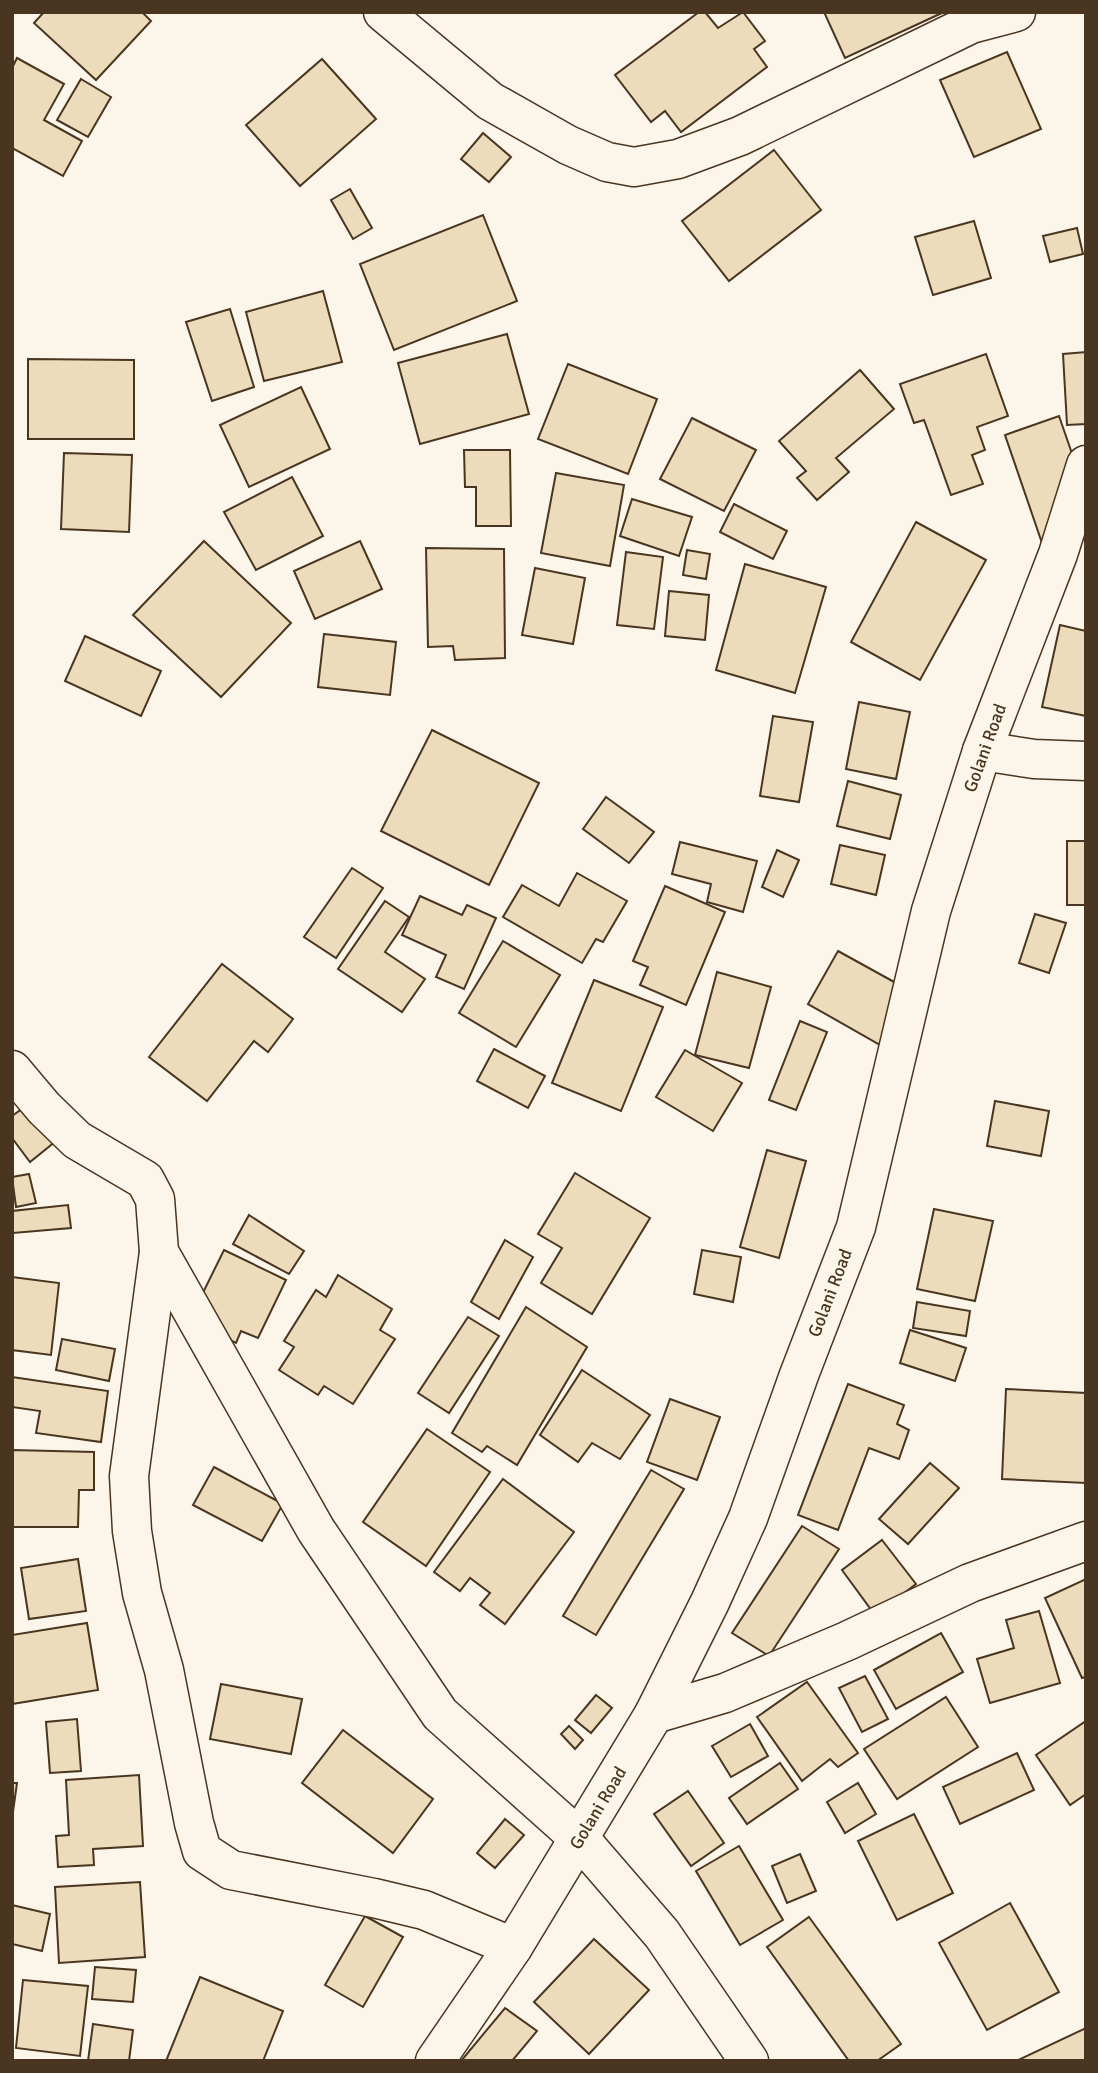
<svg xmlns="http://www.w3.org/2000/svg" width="1098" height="2073" font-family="Signika,sans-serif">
<rect width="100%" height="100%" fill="#fbf6e9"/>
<!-- building -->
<g fill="#ecdcbc" stroke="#4a3520" stroke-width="2">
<path d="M44,12H142L151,21L96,80L34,23Z"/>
<path d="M699,12H705L718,28L743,12L765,41L754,49L767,67L681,132L665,111L651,122L615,75Z"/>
<path d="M824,12H944L845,58Z"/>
<path d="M1007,52L1041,129L974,157L940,80Z"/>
<path d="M17,58L64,84L44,120L82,141L63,176L12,148V68Z"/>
<path d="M322,59L376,119L300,186L246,125Z"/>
<path d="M81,79L111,97L88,137L57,120Z"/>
<path d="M483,133L511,157L489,182L461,159Z"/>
<path d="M774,150L821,210L729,281L682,221Z"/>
<path d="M350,189L372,228L353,239L331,200Z"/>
<path d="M483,215L517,301L394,350L360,264Z"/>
<path d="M974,221L991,278L933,295L915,237Z"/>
<path d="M1077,228L1083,254L1050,262L1043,236Z"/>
<path d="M323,291L342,362L264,381L246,312Z"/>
<path d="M230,309L254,387L212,401L186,322Z"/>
<path d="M507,334L529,414L420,444L398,363Z"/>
<path d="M1086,352V424L1067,425L1063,354Z"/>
<path d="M986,354L1008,416L977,427L985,450L972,455L983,484L951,495L924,420L914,423L900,384Z"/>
<path d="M28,359L134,360V439H28Z"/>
<path d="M568,364L657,399L628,474L538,439Z"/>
<path d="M860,370L894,409L836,458L849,472L817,500L797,478L806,471L779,441Z"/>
<path d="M301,387L330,449L249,487L220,425Z"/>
<path d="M1059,416L1086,494L1042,543L1005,435Z"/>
<path d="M692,418L756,450L724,511L660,479Z"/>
<path d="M464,450H510L511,526H476V487H465Z"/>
<path d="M64,453L132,455L129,532L61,529Z"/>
<path d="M556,473L624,485L610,566L541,553Z"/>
<path d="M292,477L323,536L256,570L224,512Z"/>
<path d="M632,499L692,517L679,556L620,536Z"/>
<path d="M734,504L787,531L773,559L720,532Z"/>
<path d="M916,522L986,560L920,680L851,642Z"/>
<path d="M204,541L291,623L221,697L133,615Z"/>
<path d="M360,541L382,589L315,619L294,571Z"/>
<path d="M426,548L504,549L505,658L455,660L453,646L428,647Z"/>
<path d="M687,550L710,554L706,579L683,575Z"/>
<path d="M626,552L663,557L654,629L617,625Z"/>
<path d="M745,564L826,587L795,693L716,670Z"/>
<path d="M535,568L585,578L573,644L522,635Z"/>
<path d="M669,591L709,595L705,640L665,636Z"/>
<path d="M1060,625L1086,631V716L1042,707Z"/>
<path d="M324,634L396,642L390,695L318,687Z"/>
<path d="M85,636L161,671L141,716L65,681Z"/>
<path d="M859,702L910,712L896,779L846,769Z"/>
<path d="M773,716L813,722L799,802L760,796Z"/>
<path d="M432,730L539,783L489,885L381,831Z"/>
<path d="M848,781L901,795L890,839L837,826Z"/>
<path d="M606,797L654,832L629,863L583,829Z"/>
<rect x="1067" y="841" width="19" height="64"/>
<path d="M680,842L757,861L743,912L707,902L711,884L672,874Z"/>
<path d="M840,845L885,855L876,895L831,884Z"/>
<path d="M777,850L799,860L783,897L762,887Z"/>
<path d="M352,868L383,888L336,958L304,937Z"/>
<path d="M577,873L627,901L603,942L596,939L582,963L503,917L522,885L559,906Z"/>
<path d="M665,886L725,912L686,1005L640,985L648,967L633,961Z"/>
<path d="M420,896L462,915L467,905L496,918L464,989L436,977L446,955L402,935Z"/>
<path d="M385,901L409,917L385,952L425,979L402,1012L338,969Z"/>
<path d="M1035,914L1066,923L1049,973L1019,963Z"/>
<path d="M503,941L560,975L516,1047L459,1013Z"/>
<path d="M838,951L925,999L896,1054L808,1004Z"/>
<path d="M222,964L293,1019L268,1052L254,1041L207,1101L149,1057Z"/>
<path d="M717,972L771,987L749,1068L695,1055Z"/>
<path d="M594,980L663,1007L621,1111L552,1083Z"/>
<path d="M800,1021L827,1032L796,1110L769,1100Z"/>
<path d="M494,1049L545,1076L528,1108L477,1081Z"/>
<path d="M685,1050L742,1083L713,1131L656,1097Z"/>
<path d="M995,1101L1049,1111L1041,1156L987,1146Z"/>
<path d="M29,1104L56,1141L30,1162L12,1138V1116Z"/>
<path d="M767,1150L806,1161L779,1258L740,1247Z"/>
<path d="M575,1173L650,1218L592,1314L541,1283L562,1248L538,1234Z"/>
<path d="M29,1174L36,1203L16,1207L12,1177Z"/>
<path d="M68,1205L71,1228L13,1233L12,1211Z"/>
<path d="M934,1209L993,1221L975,1301L917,1289Z"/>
<path d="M249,1215L304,1251L289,1274L233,1244Z"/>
<path d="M505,1240L533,1257L499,1319L471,1302Z"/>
<path d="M224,1250L286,1280L258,1338L241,1331L236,1343L189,1321Z"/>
<path d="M702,1250L741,1257L733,1302L694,1294Z"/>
<path d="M338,1275L392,1309L380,1330L395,1339L353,1404L324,1386L318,1395L279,1370L294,1347L284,1341L316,1290L326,1297Z"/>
<path d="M12,1277L59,1283L51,1355L12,1350Z"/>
<path d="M917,1302L970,1311L966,1336L913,1328Z"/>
<path d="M526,1307L587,1347L517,1465L487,1446L482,1452L452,1433Z"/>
<path d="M468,1317L499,1336L449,1413L418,1393Z"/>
<path d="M910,1330L966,1348L955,1381L900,1363Z"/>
<path d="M62,1339L115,1349L109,1381L56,1370Z"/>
<path d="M582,1370L650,1415L620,1459L592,1443L578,1462L540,1435Z"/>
<path d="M12,1377L108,1391L101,1442L36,1433L40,1411L12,1407Z"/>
<path d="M848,1384L904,1405L897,1424L909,1430L899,1459L869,1448L838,1530L798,1515Z"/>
<path d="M1006,1389L1086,1393V1483L1002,1479Z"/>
<path d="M670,1399L720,1417L697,1480L647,1462Z"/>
<path d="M427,1429L490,1472L426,1566L363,1522Z"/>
<path d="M12,1450L94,1452V1490H79L78,1527H12Z"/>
<path d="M930,1463L959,1488L908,1544L879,1519Z"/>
<path d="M214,1467L283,1504L262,1541L193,1505Z"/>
<path d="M651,1470L684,1489L596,1635L563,1616Z"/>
<path d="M503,1479L574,1532L505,1624L480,1605L490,1593L470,1578L460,1591L434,1572Z"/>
<path d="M802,1526L839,1549L769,1656L732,1633Z"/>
<path d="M882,1540L916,1584L875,1615L842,1570Z"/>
<path d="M78,1559L86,1611L29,1619L21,1568Z"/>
<path d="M1086,1579V1677L1082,1678L1045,1598Z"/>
<path d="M1039,1611L1060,1683L990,1703L977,1659L1014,1648L1006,1620Z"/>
<path d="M87,1623L98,1690L12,1704V1635Z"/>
<path d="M941,1633L963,1672L896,1709L874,1670Z"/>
<path d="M865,1676L888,1719L862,1732L839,1688Z"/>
<path d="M807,1682L858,1753L838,1767L830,1759L802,1781L757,1717Z"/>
<path d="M221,1684L302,1699L291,1754L210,1739Z"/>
<path d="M596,1695L612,1708L591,1733L575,1720Z"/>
<path d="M946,1697L978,1747L897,1799L864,1749Z"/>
<path d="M77,1719L81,1771L50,1773L46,1722Z"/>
<path d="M1086,1721V1794L1070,1805L1036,1755Z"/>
<path d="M750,1724L768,1756L731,1777L712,1746Z"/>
<path d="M569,1726L583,1740L575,1749L561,1734Z"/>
<path d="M343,1730L433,1799L393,1853L302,1783Z"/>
<path d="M1017,1753L1034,1790L960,1824L943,1787Z"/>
<path d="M780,1763L798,1789L747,1824L729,1798Z"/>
<path d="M139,1775L143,1846L93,1849L94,1865L58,1867L56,1836L69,1835L66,1780Z"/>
<path d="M12,1783H17L12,1819Z"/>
<path d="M858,1783L876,1814L845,1833L827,1802Z"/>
<path d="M688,1791L724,1843L691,1866L654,1814Z"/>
<path d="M914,1814L953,1893L897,1920L858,1841Z"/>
<path d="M505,1819L524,1835L495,1868L477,1853Z"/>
<path d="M739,1846L783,1920L740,1945L696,1871Z"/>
<path d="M800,1854L816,1891L787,1903L772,1866Z"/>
<path d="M140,1882L145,1957L59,1963L55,1887Z"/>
<path d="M1010,1903L1059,1992L987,2030L939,1943Z"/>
<path d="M12,1905L50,1914L42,1951L12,1944Z"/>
<path d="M365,1916L403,1937L363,2007L325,1985Z"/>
<path d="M809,1917L901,2044L877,2061H849L767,1947Z"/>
<path d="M594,1939L649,1990L589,2054L534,2002Z"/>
<path d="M95,1967L136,1970L133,2002L92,1999Z"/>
<path d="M200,1977L283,2011L263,2061H166Z"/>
<path d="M23,1980L88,1986L80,2056L16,2048Z"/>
<path d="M505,2008L537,2031L512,2061H461Z"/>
<path d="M93,2024L133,2030L129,2061H88Z"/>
<path d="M1086,2028V2061H1016Z"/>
</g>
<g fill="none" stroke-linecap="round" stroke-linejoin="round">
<!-- minor casing -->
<g stroke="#4a3520" stroke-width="41">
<g id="minor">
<path d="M383,12L490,101L568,145L607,162L634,167L678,159L740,136L971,24L1016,12"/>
<path d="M982,751L1034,759L1086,761"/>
<path d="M12,1070L44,1108L77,1140L145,1180L155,1199L159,1252L316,1530L440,1714L580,1839L662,1934L749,2061"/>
<path d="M159,1252L129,1476L132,1531L142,1593L164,1670L194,1823L202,1851L231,1870L374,1898L424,1910L513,1947"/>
<path d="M654,1714L725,1693L847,1641L970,1583L1086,1541"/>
<path d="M435,2061L513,1947L654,1714L710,1602L748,1518L799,1375L856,1227L931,911L982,751L1058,554L1086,465"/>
</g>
</g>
<!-- minor -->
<use href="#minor" stroke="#fbf6e9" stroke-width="38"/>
</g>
<g text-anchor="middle" stroke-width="5" stroke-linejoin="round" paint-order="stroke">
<!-- street labels -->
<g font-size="18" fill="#4a3520" stroke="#fbf6e9">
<text transform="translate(985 748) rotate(-70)" y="6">Golani Road</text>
<text transform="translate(830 1293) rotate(-69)" y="6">Golani Road</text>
<text transform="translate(598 1808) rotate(-59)" y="6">Golani Road</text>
</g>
</g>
<!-- border -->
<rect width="1098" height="2073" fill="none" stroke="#4a3520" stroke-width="28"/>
</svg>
